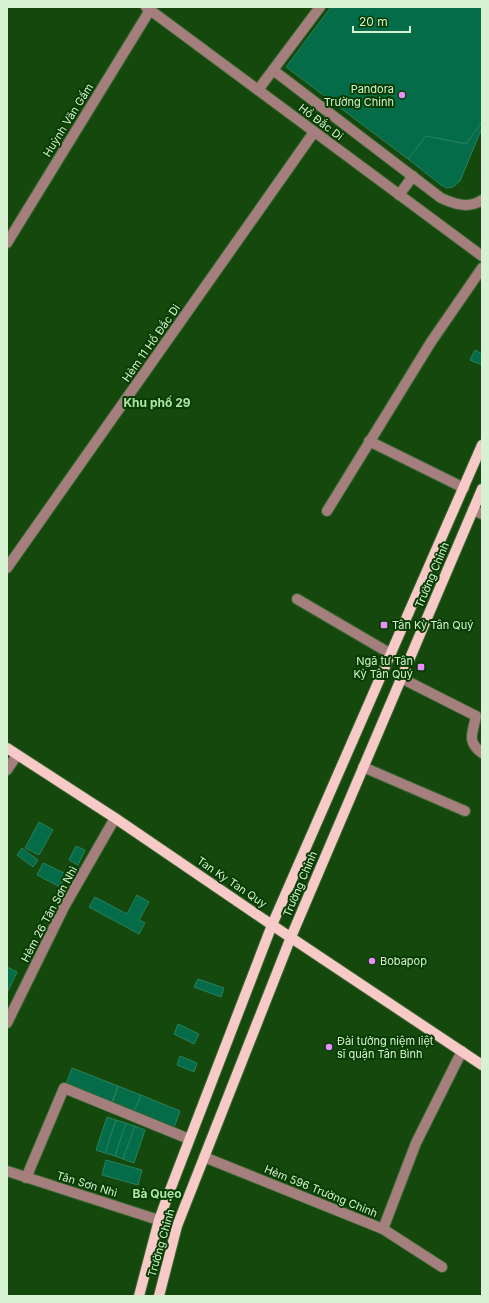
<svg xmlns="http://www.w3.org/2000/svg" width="489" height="1303" font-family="Inter,sans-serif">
<rect width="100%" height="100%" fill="#15480d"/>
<!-- building -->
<g fill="#046c48" stroke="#28815b">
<path d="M331,7H482V122L466,144L426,136L408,159L286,67Z"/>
<path d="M482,122V128L460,181L453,187L447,188L441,185L408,159L426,136L466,144Z"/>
<path d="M475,350L482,354V365L470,360Z"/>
<path d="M39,822L53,830L39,855L25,848Z"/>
<path d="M76,846L85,850L78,865L69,860Z"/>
<path d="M22,848L38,860L33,867L17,855Z"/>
<path d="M43,863L66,874L60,887L37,875Z"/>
<path d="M137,895L149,902L139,920L145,923L139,934L89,907L95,897L127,914Z"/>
<path d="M7,967L17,972L8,991L7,990Z"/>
<path d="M198,979L224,988L221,997L194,987Z"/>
<path d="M178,1024L199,1034L194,1044L174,1034Z"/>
<path d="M180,1056L197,1063L194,1072L177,1065Z"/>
<path d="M72,1068L118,1086L111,1104L65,1087Z"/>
<path d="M118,1086L141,1095L133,1114L111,1107Z"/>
<path d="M141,1095L180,1111L174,1128L133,1114Z"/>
<path d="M107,1117L116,1120L105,1153L96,1150Z"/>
<path d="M116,1120L126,1123L115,1156L105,1153Z"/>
<path d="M126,1123L135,1126L123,1159L115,1156Z"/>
<path d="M135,1126L145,1130L134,1163L123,1159Z"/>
<path d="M106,1160L142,1170L138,1185L102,1175Z"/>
</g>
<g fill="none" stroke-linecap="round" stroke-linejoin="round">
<!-- minor casing -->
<g stroke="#386730" stroke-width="12">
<g id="minor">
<path d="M146,7L482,256"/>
<path d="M273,70L441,198C454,204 469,209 482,200"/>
<path d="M258,90L320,7"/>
<path d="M399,195L413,176"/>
<path d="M7,243L150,10"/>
<path d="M369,441L464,488"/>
<path d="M473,510L482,514"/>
<path d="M327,511L431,342L482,268"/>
<path d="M7,568L314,132"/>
<path d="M297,599L391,654"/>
<path d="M401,678L476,716C473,733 466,741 482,753"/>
<path d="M363,767L465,811"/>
<path d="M7,770L17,755"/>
<path d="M7,1023L64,907L115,818"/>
<path d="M204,1157L383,1229L416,1143L462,1051"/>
<path d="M7,1171L177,1226"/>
<path d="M26,1178L64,1088L189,1139"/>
<path d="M383,1229L442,1267"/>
</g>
</g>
<!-- major casing -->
<g stroke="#386730" stroke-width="12">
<g id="major">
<path d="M7,748L115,818L272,925L482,1065"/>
<path d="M139,1296L159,1220L167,1198L272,925L482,445"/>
<path d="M159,1296L177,1226L291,937L482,489"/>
</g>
</g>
<!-- minor -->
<use href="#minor" stroke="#a47f7d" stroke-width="10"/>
<!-- major -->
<use href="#major" stroke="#f7c9c7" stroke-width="10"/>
</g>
<!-- markers -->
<g fill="#eb8dfc" stroke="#073d01" stroke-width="1.5">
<circle cx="402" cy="95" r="4"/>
<rect x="380" y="621" width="8" height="8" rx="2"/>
<rect x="417" y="663" width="8" height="8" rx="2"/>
<circle cx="372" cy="961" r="4"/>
<circle cx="329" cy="1047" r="4"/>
</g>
<g text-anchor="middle" stroke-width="4" stroke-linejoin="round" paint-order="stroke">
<!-- poi labels -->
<g font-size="11" fill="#d7f2d2" stroke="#073d01" text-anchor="start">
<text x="394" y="93" text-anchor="end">Pandora<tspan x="394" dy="13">Trường Chinh</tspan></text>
<text x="392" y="629">Tân Kỳ Tân Quý</text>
<text x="413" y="665" text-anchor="end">Ngã tư Tân<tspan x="413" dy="13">Kỳ Tân Quý</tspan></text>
<text x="380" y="965">Bobapop</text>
<text x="337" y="1045">Đài tưởng niệm liệt<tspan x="337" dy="13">sĩ quận Tân Bình</tspan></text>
</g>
<!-- street labels -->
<g font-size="11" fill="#d7f2d2" stroke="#073d01">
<text transform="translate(68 120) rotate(-58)" y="4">Huỳnh Văn Gấm</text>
<text transform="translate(321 122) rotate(37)" y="4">Hồ Đắc Di</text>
<text transform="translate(151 343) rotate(-55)" y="4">Hẻm 11 Hồ Đắc Di</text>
<text transform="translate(432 575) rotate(-67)" y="4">Trường Chinh</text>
<text transform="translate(232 882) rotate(34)" y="4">Tan Ky Tan Quy</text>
<text transform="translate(300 884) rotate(-67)" y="4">Trường Chinh</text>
<text transform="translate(49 914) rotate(-62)" y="4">Hẻm 26 Tân Sơn Nhì</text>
<text transform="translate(87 1184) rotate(17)" y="4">Tân Sơn Nhì</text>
<text transform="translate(321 1191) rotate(22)" y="4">Hẻm 596 Trường Chinh</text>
<text transform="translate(161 1243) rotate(-74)" y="4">Trường Chinh</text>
</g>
<!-- neighbourhood labels -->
<g font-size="12" font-weight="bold" fill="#afe6a7" stroke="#073d01">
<text x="157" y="407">Khu phố 29</text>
<text x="157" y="1198">Bà Quẹo</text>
</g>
</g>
<!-- border -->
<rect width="489" height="1303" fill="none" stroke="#d7f2d2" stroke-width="16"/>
<!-- scale -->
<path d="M353 26v6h57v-6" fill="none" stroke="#d7f2d2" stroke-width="2"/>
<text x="359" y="26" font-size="12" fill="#d7f2d2" stroke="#073d01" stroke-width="3" paint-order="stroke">20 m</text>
</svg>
